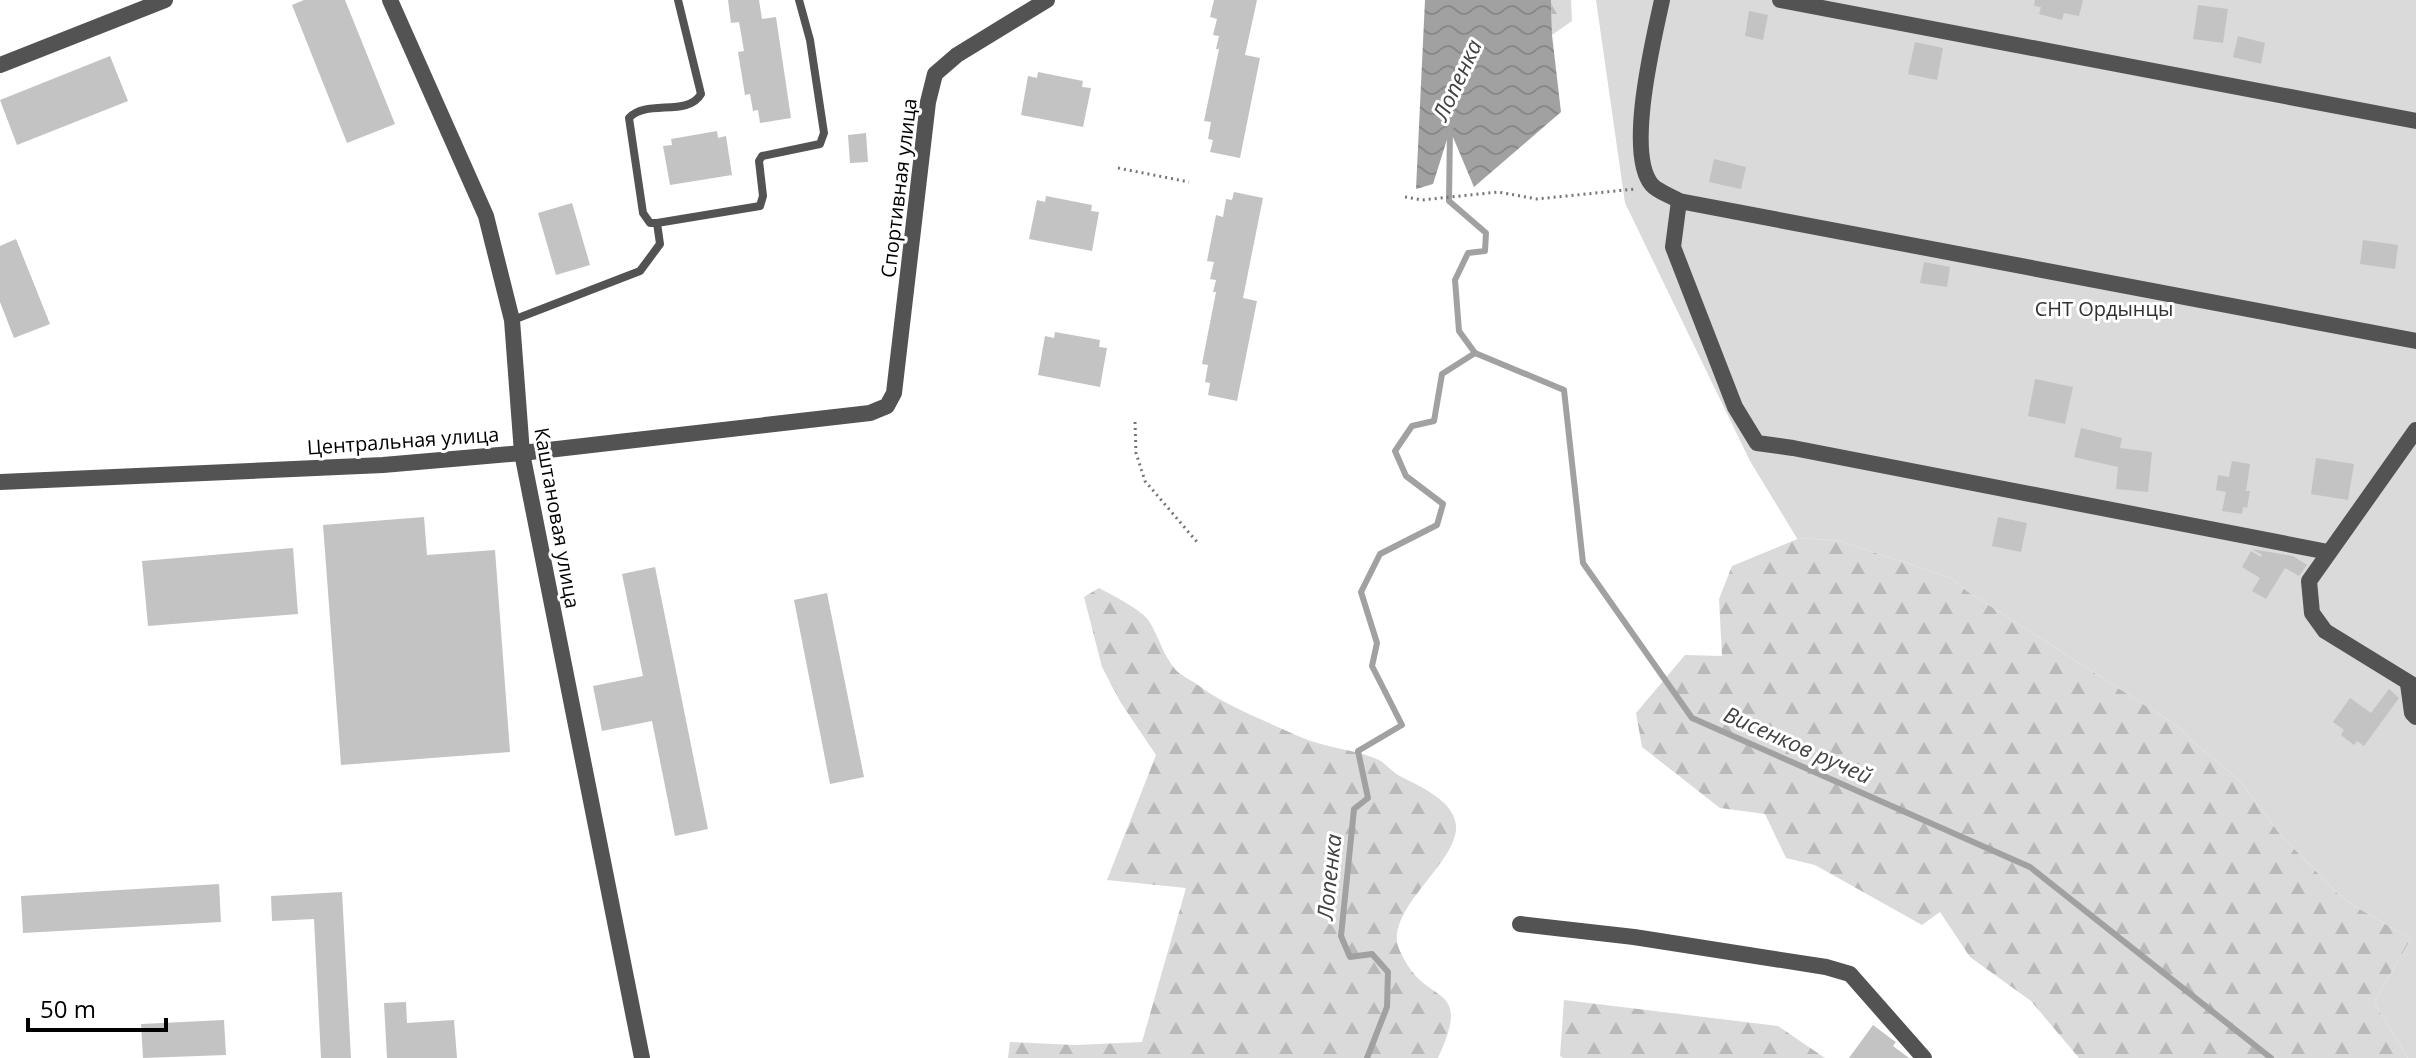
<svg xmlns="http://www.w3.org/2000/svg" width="2416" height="1058" font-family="'Open Sans',sans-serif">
<defs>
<pattern id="forest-firs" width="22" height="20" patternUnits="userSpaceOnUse" patternTransform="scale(2)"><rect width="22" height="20" fill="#dadada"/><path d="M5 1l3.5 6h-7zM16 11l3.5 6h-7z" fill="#b9b9b9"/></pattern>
<pattern id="water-waves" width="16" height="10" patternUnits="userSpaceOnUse" patternTransform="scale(2)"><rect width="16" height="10" fill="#a1a1a1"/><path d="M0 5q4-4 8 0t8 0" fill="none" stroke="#898989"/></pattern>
</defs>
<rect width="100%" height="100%" fill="#fff"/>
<!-- forest -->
<g fill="url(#forest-firs)">
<path d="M1551,0H1571L1572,21L1552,35Z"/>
<path d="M1800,538L1840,541L1951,578L1967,591L2179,727L2192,741L2240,781L2280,834L2337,893L2353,905L2411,939L2374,1002L2408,1058H2079L2031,1001L1970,957L1940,912L1922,925L1815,865L1786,858L1765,814L1720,808L1642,747L1636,713L1685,655L1722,656L1719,599L1732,566Z"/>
<path d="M1099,588C1112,595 1142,610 1149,621C1159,637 1163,655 1175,669C1180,675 1189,679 1195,683C1227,707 1262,719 1298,736C1324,748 1355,749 1379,760C1386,764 1391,771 1398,775C1418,786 1453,799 1456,825C1459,860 1393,903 1397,942C1398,948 1401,953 1404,959C1429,1007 1473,982 1438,1058H1008L1010,1042L1076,1045L1142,1042L1186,888L1107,880L1156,755L1121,703L1102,667L1084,597Z"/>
<path d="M1564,1000L1778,1026L1825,1058H1563L1560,1056Z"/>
</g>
<!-- garden -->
<path fill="#dadada" d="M1596,0H2416V1058H2408L2374,1002L2411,939L2353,905L2337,893L2280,834L2240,781L2192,741L2179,727L1967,591L1951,578L1840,541L1800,538L1798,540L1750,461L1625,203Z"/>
<!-- water -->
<path fill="url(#water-waves)" d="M1425,0H1551L1552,35L1561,112L1474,187L1450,130L1433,184L1416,189Z"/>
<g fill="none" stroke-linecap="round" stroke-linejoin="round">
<!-- stream -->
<g stroke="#a1a1a1" stroke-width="6">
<path d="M1475,353L1564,390L1583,563L1692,718L2030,867L2271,1058"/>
<path d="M1367,1058L1387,1007L1388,972L1372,954L1350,957L1341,936L1354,809L1368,798L1358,751L1402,725L1372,666L1377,643L1361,592L1380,554L1437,525L1443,504L1406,476L1395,451L1412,426L1434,421L1442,374L1475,353L1459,331L1455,280L1468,253L1485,251L1486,233L1449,201L1450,128L1453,123"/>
</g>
</g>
<!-- building -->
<g fill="#c3c3c3">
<path d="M304,0H345L395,124L347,143L292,5Z"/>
<path d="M728,0H759L762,19L776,17L791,118L760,123L758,110L753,111L750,94L745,95L738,52L744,51L739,22L731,23Z"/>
<path d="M1214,0H1257L1245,55L1260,58L1240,158L1210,152L1213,140L1208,139L1211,122L1204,121L1219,49H1216L1219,36L1213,35L1217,19L1210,17Z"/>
<path d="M2035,0H2083L2079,16L2064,13L2062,20L2039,14L2041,7L2034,6Z"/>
<path d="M2198,5L2228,9L2223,43L2193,39Z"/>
<path d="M1749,11L1768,15L1763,40L1745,36Z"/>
<path d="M2238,36L2265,43L2261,64L2233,57Z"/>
<path d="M1915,42L1943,48L1937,80L1908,74Z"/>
<path d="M110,56L128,101L17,145L0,100Z"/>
<path d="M1038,72L1083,81L1082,87L1091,88L1083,127L1021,115L1028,76L1037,78Z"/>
<path d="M717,131L718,138L726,136L732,175L670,185L663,146L672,145L671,139Z"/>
<path d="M866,133L868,162L850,163L848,135Z"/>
<path d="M1714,159L1746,167L1741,189L1709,182Z"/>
<path d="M1234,192L1263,198L1243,298L1257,301L1237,401L1208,395L1210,383L1205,382L1208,365L1202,364L1216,292H1213L1216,280L1210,279L1214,262L1207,261L1216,215L1223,217L1226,199L1232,200Z"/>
<path d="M1046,196L1092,205L1091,211L1099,212L1092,251L1029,239L1037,200L1045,202Z"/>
<path d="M572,203L590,265L556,275L538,213Z"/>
<path d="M16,239L50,324L14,338L0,302V246Z"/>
<path d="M2363,240L2398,245L2395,269L2360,264Z"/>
<path d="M1924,262L1950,267L1947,287L1920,283Z"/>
<path d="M1055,332L1100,340L1099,347L1107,348L1100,387L1038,375L1045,336L1054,338Z"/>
<path d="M2035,379L2073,387L2065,424L2028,416Z"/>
<path d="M2081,428L2122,438L2120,448L2152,452L2148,492L2116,489L2118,467L2074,457Z"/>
<path d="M2316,458L2354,464L2348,500L2311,494Z"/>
<path d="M2232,461L2250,464L2246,491H2250L2247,508L2243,507L2242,514L2222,511L2226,492L2216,490L2218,475L2229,477Z"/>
<path d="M424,517L427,555L495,550L510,752L341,765L323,525Z"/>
<path d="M1998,517L2027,523L2021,552L1992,546Z"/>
<path d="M293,548L298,614L148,626L142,561Z"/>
<path d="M2252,549L2293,556L2307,565L2299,576L2285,568L2266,599L2252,591L2260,578L2242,567L2251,551L2261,557L2262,555Z"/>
<path d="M655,567L708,829L675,836L652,721L602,731L593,686L643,676L622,574Z"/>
<path d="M827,593L864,777L830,784L794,600Z"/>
<path d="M2389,689L2399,698L2364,746L2357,741L2354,745L2341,735L2344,730L2333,722L2350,698L2371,713Z"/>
<path d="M219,884L221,922L23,933L21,896Z"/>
<path d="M342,892L351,1058H321L314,919L272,921L271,896Z"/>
<path d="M406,1002L407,1023L454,1020L457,1058H387L384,1003Z"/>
<path d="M224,1020L226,1055L143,1058L141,1024Z"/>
<path d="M1873,1025L1893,1040L1896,1042L1893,1046L1909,1058H1849Z"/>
</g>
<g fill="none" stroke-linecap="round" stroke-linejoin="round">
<!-- path -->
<g stroke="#757575" stroke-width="3" stroke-dasharray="2 4" stroke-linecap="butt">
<path d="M1118,168L1189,182"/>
<path d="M1405,197L1422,200L1498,192L1537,199L1635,189"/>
<path d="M1135,422L1136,453L1145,481L1197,542"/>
</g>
<!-- lane -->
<g stroke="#535353" stroke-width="8">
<path d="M657,223H650L643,213L629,118C646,99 688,117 701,94L678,0"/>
<path d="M513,320L640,271L660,244L657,223L760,206L763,196L759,161L762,156L820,144L824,133L810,40L799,0"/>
</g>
<!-- street -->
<g stroke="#535353" stroke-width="16">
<path d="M390,0L486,216L512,320L522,453L642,1058"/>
<path d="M1662,0C1654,38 1625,154 1652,185C1658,192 1672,196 1679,201L1673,247L1735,407L1757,443L1793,448L2328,552"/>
<path d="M1780,0L2416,121"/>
<path d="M0,65L165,0"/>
<path d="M1679,201L2416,341"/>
<path d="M2416,430L2309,581L2312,613L2325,631L2416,687"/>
<path d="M0,482L383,465L522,453L870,413L887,406L894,393L928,102L935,74L957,55L1047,0"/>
<path d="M2408,684L2412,713L2416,717"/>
<path d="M1520,924L1634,937L1826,967L1850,974L1924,1058"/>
</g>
</g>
<g text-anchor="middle" stroke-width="6" stroke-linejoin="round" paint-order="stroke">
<!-- street labels -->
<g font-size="20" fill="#000" stroke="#fff">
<text transform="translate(899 188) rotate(-83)" y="7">Спортивная улица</text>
<text transform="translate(403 441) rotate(-4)" y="7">Центральная улица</text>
<text transform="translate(557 518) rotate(80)" y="7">Каштановая улица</text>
</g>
<!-- park labels -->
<g font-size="20" fill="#313131" stroke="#fff">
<text x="2104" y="316">СНТ Ордынцы</text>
</g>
<!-- water labels -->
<g font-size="22" font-style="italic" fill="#424242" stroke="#fff">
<text transform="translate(1457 80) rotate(-65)" y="8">Лопенка</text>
<text transform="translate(1798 745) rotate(24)" y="8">Висенков ручей</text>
<text transform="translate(1329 877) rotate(-84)" y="8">Лопенка</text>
</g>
</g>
<!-- scale -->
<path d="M28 1018v12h138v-12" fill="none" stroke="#000000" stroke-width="4"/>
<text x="40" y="1018" font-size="24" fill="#000000" stroke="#ffffff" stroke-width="6" paint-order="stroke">50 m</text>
</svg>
